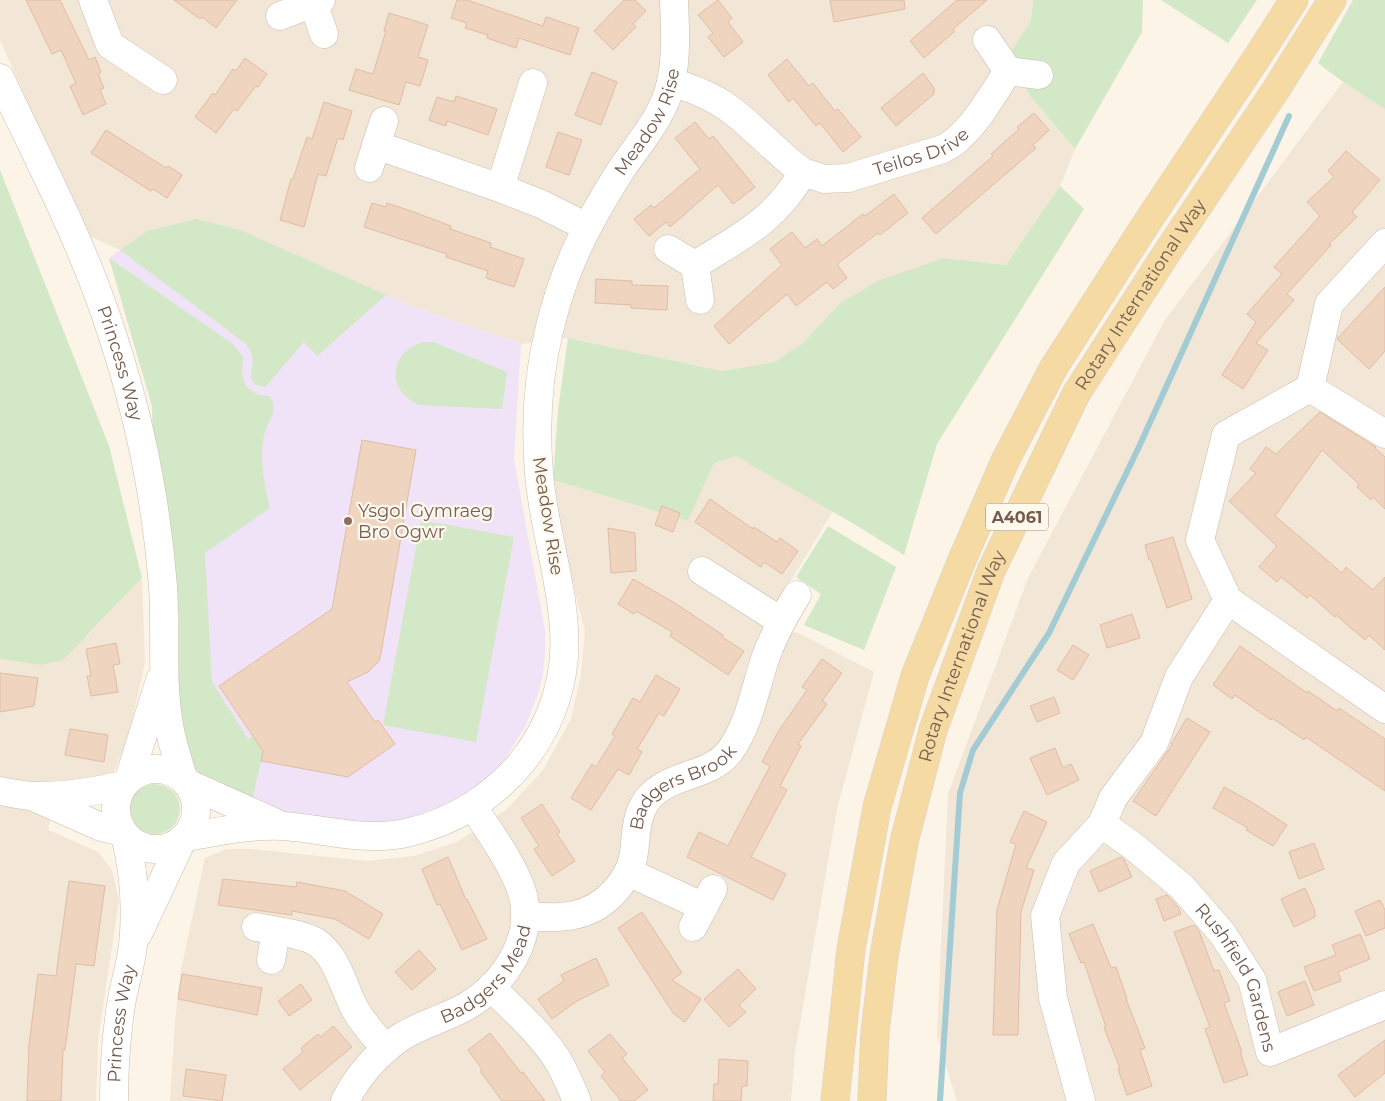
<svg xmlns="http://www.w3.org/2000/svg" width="1385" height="1101" font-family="Montserrat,sans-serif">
<rect width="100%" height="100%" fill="#fbf4e7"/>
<!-- residential -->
<g fill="#f2e6d6">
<path d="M0,0H1033L1031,21L1010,53L1030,96L1075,149L1060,186L1006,265L944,258L840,303L803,343L775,362L722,371L568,338L521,344L403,303L147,231L120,250L87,235L0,40Z"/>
<path d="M1343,82L1385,109V1101H957L937,1036L948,794L1028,578L1165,320Z"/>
<path d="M736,456L833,511L761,630L798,633L874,672L837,809L795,1052L791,1101H170L175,1022L181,970L205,858L226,849H252L367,861L414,856L457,842L507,809L543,770L571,719L581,675L585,631L560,534L553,480L688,521L714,463Z"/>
<path d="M142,578L145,662L129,735L113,774L57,786L48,830L98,852L112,870L119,900L98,1040L96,1101H0V659L41,665L90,633Z"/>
</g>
<!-- education -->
<path fill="#f1e3f7" d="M196,219L240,230L403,303L521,344L514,459L545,630V654L543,673L539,691L526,725L504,760L490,777L463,797L433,813L401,821L368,825L307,820L251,805L179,719V617L167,502L153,435L152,406L109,258L147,231Z"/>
<!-- green -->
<g fill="#d3e8c6">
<path d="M1033,0H1143L1142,32L1075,149L1030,96L1010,53L1031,21Z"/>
<path d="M1161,0H1257L1228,43Z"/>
<path d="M1353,0H1385V109L1343,82L1318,63Z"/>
<path d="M0,170L109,446L142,578L63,660L41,665L0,659Z"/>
<path d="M1060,186L1084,209L937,444L904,555L854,524L736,456L714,463L688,521L553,480L558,410L568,338L722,371L775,362L803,343L840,303L880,280L944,258L1006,265Z"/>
<path d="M196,219L240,230L386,295L317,356L304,342L265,387C241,384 256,368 252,355C251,351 248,347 246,344L120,250L147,231Z"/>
<path d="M109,258L234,345L243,357L242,374L246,387L259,395L269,396C279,408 270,418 266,429C258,451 264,487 270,508L205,553L212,682L248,739L292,709L261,761L251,805L204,779L190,763L179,719V617L167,502L153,435L152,406Z"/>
<path d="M423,342H433L507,372L502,409L419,405C386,391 388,353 423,342Z"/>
<path d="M421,520L514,537L476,742L383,725Z"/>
<path d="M828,526L896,567L864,650L804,625L821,594L796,577Z"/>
<circle cx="155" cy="809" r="25"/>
</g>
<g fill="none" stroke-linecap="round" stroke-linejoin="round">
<!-- stream -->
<path stroke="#a3cbd4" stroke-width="6" d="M940,1101L960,793L973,750L1049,633L1138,449L1289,116"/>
</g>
<!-- building -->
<g fill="#efd4c0" stroke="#e0bca2">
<path d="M26,0H60L89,60L95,57L101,72L98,74L104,88L100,90L106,104L83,115L70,86L76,83L61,50L52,54Z"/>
<path d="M174,0H237L216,28L202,17L200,19Z"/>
<path d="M457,0H467L543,26L546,17L579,28L570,55L519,38L516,48L487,38L488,35L465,28L467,23L451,18Z"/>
<path d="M624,0H635L646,11L633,24L636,27L613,50L594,31Z"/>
<path d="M718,0L732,18L728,22L743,42L724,57L708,37L713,33L698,15Z"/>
<path d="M830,0H904L905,9L834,22Z"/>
<path d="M957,0H987L953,29L955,31L924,58L910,41Z"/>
<path d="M389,13L428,25L418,57L428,60L420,86L406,82L399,105L349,90L356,69L373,74L386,31H384Z"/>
<path d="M245,58L267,74L258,87L256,86L237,111L234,109L216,133L195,117L213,93L215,95L233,69L236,71Z"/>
<path d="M787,59L809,86L813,83L835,111L838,109L861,137L843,152L820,123L816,126L793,98L789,102L768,75Z"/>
<path d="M592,72L617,82L601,125L575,115Z"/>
<path d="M923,73L934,88V94L896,126L881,108Z"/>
<path d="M456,96L497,109L488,135L447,121L446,126L429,120L437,97L454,102Z"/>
<path d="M324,102L352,111L343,140L338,138L326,176L318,174L304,227L280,220L291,179H293L307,137L312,139Z"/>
<path d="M1034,113L1049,130L1033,145L1036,148L936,234L922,218L993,156L991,154L1019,129L1017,127Z"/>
<path d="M695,122L709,139L713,136L755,187L733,204L718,185L670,227L666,222L649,236L634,219L651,205L654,208L700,169L675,138Z"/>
<path d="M106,130L166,168L168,166L182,175L167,198L153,189L151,191L91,153Z"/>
<path d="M558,132L582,140L569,175L546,167Z"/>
<path d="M1346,151L1380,180L1352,212L1357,217L1329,244L1331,245L1287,294L1294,300L1256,343L1268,350L1243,389L1222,375L1256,322L1247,314L1282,274L1274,267L1320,216L1307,202L1334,177L1328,171Z"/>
<path d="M894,194L908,213L880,235L878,233L837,264L847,278L833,289L827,282L796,306L787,294L729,344L714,326L782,265L770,249L792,232L805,248L817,239L822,246L863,214L865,216Z"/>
<path d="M372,203L386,207L387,203L414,212L451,226L450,229L491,243L490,247L524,259L514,287L486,278L488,271L446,257L447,254L364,227Z"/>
<path d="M596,279L632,281V285L668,286L667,310L631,308V305L595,303Z"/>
<path d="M1385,287V351L1369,369L1337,339Z"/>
<path d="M1320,412L1376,447L1375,448L1385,457V509L1373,497L1371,500L1357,487L1359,484L1322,450L1275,516L1342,573L1346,567L1373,590L1385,577V650L1369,635L1365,640L1336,615L1335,617L1310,595L1307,598L1281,577L1277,582L1259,567L1277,546L1229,501L1256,473L1250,469L1266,447L1276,454Z"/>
<path d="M362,440L416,450L381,653L379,661L368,672L347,682L375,722L378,720L395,744L348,777L261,761L263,751L219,686L332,609Z"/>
<path d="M710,499L753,529L754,527L777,542L780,538L798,551L782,574L764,562L761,567L695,522Z"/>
<path d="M662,506L680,513L673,532L655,525Z"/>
<path d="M608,528L635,533L636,571L611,573Z"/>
<path d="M1173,537L1192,599L1167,608L1151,560H1149L1145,545Z"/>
<path d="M633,579L673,602L723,635L722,637L744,651L728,675L670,636L672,632L636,611L634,614L618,604Z"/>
<path d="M1132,614L1140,638L1107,648L1100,625Z"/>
<path d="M116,643L120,664L113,665L118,692L91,696L87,676H91L86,649Z"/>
<path d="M1073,645L1089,655L1073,680L1057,670Z"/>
<path d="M1240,646L1307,693L1308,691L1337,711L1339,708L1385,739V791L1306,737L1304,740L1272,718L1271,720L1235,695L1232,699L1213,685Z"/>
<path d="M822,659L842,673L822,701L827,704L798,744L801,746L780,786L787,790L751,857L786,874L773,900L687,857L699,832L728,846L770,766L762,762L778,732L807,690L802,687Z"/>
<path d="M0,673L38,678L34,706L0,712Z"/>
<path d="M656,675L680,689L664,716L659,713L637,749L642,752L629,775L618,769L591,810L571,798L592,764L596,767L615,736L612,734L633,698L640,702Z"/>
<path d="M1054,697L1060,713L1037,722L1030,706Z"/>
<path d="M1187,718L1210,732L1156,816L1133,801L1172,745L1171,744Z"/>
<path d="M70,729L108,735L104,762L65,755Z"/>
<path d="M1055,748L1063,768L1071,764L1079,780L1047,795L1030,758Z"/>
<path d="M1224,787L1253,803L1287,825L1273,846L1246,830L1248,828L1213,808Z"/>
<path d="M542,804L560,832L557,834L575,861L552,876L534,849L539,846L521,818Z"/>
<path d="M1024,811L1047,822L1026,868L1034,870L1021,912L1018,1035H993L997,910L1016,844L1010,842Z"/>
<path d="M1314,843L1324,869L1299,879L1289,852Z"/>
<path d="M448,857L466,900L467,899L487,939L462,950L440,904L437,905L422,869Z"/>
<path d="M1121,857L1124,859L1132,877L1099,892L1090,871Z"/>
<path d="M223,879L296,887L297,882L345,891L383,914L369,939L335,919L292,911V915L218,905Z"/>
<path d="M69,881L105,886L94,966L76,964L65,1050L63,1049L61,1101H27L29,1045L38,974L56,976Z"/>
<path d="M1305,888L1315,911V917L1294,927L1281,899Z"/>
<path d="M1167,895L1178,907L1181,914L1164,921L1156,899Z"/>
<path d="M1380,900L1385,910V928L1366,936L1355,911Z"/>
<path d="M642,912L682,973L672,980L701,999L685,1022L673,1013L618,928Z"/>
<path d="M1093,924L1111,968L1116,967L1127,999H1126L1145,1048L1140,1050L1152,1086L1127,1095L1118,1069L1120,1068L1104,1028L1106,1027L1084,962L1081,963L1069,934Z"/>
<path d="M1194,925L1199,931L1214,971L1219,970L1230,1001L1224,1003L1242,1052H1240L1248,1075L1224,1083L1205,1029L1210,1027L1174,932Z"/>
<path d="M1360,934L1370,959L1338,972L1341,981L1314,991L1304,967L1336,955L1332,945Z"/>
<path d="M419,950L436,969L412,990L395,972Z"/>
<path d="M596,958L609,985L577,1001L552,1019L538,999L564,981L561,975Z"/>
<path d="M738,969L756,989L739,1005L746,1012L729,1027L704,999Z"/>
<path d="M182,974L262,988L257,1015L178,999Z"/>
<path d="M1305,981L1314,1005L1287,1016L1278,992Z"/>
<path d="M301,984L312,1000L289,1016L278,1001Z"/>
<path d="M333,1026L352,1047L300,1090L283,1069L303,1052L301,1048L318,1034L321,1037Z"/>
<path d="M490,1033L521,1073L523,1072L545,1101H502L480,1071L482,1069L468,1050Z"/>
<path d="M610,1034L627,1054L622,1058L648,1090L634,1101H621L601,1076L605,1072L588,1051Z"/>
<path d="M1385,1040V1073L1355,1097L1338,1075Z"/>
<path d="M719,1059L748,1061L747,1086H742L741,1101H713L714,1084H718Z"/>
<path d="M186,1069L226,1075L222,1101L183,1096Z"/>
</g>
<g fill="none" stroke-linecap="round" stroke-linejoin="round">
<!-- minor casing -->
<g stroke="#ccbcae" stroke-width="29">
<g id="minor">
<path d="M93,0L110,45L163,80"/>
<path d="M313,3L324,34"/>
<path d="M280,16L321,0"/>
<path d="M987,40L1008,71L1039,75"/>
<path id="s1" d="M0,78C36,155 77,232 105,313C123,365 138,419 148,473C155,510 160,548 163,586C166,632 161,679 169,725C172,744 178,762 184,780"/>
<path d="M671,82C691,88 710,95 727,107C754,126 776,153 803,172C776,220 740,237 695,265"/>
<path d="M376,145L500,188L541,204L587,227"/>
<path d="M369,168L384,121"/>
<path id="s2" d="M803,172L824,179L848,178L943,149C971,135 990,98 1008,71"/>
<path d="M500,188L533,83"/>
<path d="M668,249L695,265L700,300"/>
<path d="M1310,388L1329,304L1385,243"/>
<path d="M1385,434L1310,388L1226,435L1200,540L1228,600L1385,709"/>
<path d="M702,571L781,621"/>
<circle cx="156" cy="809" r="40"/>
<path d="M129,779L160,680"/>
<path d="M187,783L276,823"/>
<path d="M0,791C10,793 21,795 31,796C62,797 93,792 123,785"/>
<path d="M36,798L101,827L122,832"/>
<path d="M1102,824L1113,798L1154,743L1179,677L1228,600"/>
<path id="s3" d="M185,837C218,832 250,824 284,826C325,829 365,842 406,833C501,812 571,728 564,629C561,576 543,526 539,473C535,425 538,374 550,327C564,268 587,224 619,173C638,144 664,117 671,82C677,55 675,27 674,0"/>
<path d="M628,872L704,907"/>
<path id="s4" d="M525,916C560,919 590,919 615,891C623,882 631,870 633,858C637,838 634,818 647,800C669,772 710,778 730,751C749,725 755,689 765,659C773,636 784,616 797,595"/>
<path d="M256,927C272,930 303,934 316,942C338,957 343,987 355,1009C363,1024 375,1036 386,1049"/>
<path d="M693,927L713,889"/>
<path d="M138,934L183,838"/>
<path d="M271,960L276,931"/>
<path d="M491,987C514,1010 539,1032 557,1059C565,1072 571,1087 577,1101"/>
<path id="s5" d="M114,1101C114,1069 116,1037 121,1005C124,985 131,965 133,945C137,907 134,871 125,835"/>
<path id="s6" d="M345,1101C358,1075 375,1056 398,1039C419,1024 445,1019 467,1006C504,984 536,937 522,892C513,864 489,831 473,807"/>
<path id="s7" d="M1081,1101L1053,998L1045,916L1066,863L1102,824L1133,846L1182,887L1222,933L1252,980L1270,1052L1385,1005"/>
</g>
</g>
<!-- major casing -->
<g stroke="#d8d1cd" stroke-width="29">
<g id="major">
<path d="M835,1101L851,949L877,807L915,676L962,560L1005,461L1054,367L1146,224L1258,56L1294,0"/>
<path id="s8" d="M872,1101L875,1032L884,956L904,842L933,730L991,571L1076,394L1166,254L1277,88L1332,0"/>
</g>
</g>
<!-- minor -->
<use href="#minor" stroke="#fff" stroke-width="28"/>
<!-- major -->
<use href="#major" stroke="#f5daa4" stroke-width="28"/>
</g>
<!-- markers -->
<circle fill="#8d6e63" stroke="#fef8ed" stroke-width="2" cx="348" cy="521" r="5"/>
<g text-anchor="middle" stroke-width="4.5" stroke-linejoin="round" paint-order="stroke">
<!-- shield labels -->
<rect fill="#fef8ed" stroke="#9d8b7d" stroke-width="1" x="986" y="503.5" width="62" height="27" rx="4"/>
<g font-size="16" font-weight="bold" fill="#735c4d">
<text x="1017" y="523">A4061</text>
</g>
<!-- street labels -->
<g font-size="18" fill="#735c4d" stroke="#fef8ed">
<text dy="6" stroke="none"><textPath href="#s3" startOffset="1038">Meadow Rise</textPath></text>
<text dy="6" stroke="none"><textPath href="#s2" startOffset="124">Teilos Drive</textPath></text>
<text dy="6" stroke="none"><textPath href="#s8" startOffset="861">Rotary International Way</textPath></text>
<text dy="6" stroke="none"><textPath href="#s1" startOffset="310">Princess Way</textPath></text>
<text transform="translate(548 516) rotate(81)" y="6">Meadow Rise</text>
<text dy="6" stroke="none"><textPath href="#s8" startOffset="456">Rotary International Way</textPath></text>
<text dy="6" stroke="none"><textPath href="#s4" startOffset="231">Badgers Brook</textPath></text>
<text dy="6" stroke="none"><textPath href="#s6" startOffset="196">Badgers Mead</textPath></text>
<text dy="6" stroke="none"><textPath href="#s7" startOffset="509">Rushfield Gardens</textPath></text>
<text dy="6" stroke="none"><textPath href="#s5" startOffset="78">Princess Way</textPath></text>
</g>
<!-- education labels -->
<g font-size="18" fill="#785e54" stroke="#fef8ed" text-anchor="start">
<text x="358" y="517">Ysgol Gymraeg<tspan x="358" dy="21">Bro Ogwr</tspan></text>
</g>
</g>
</svg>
